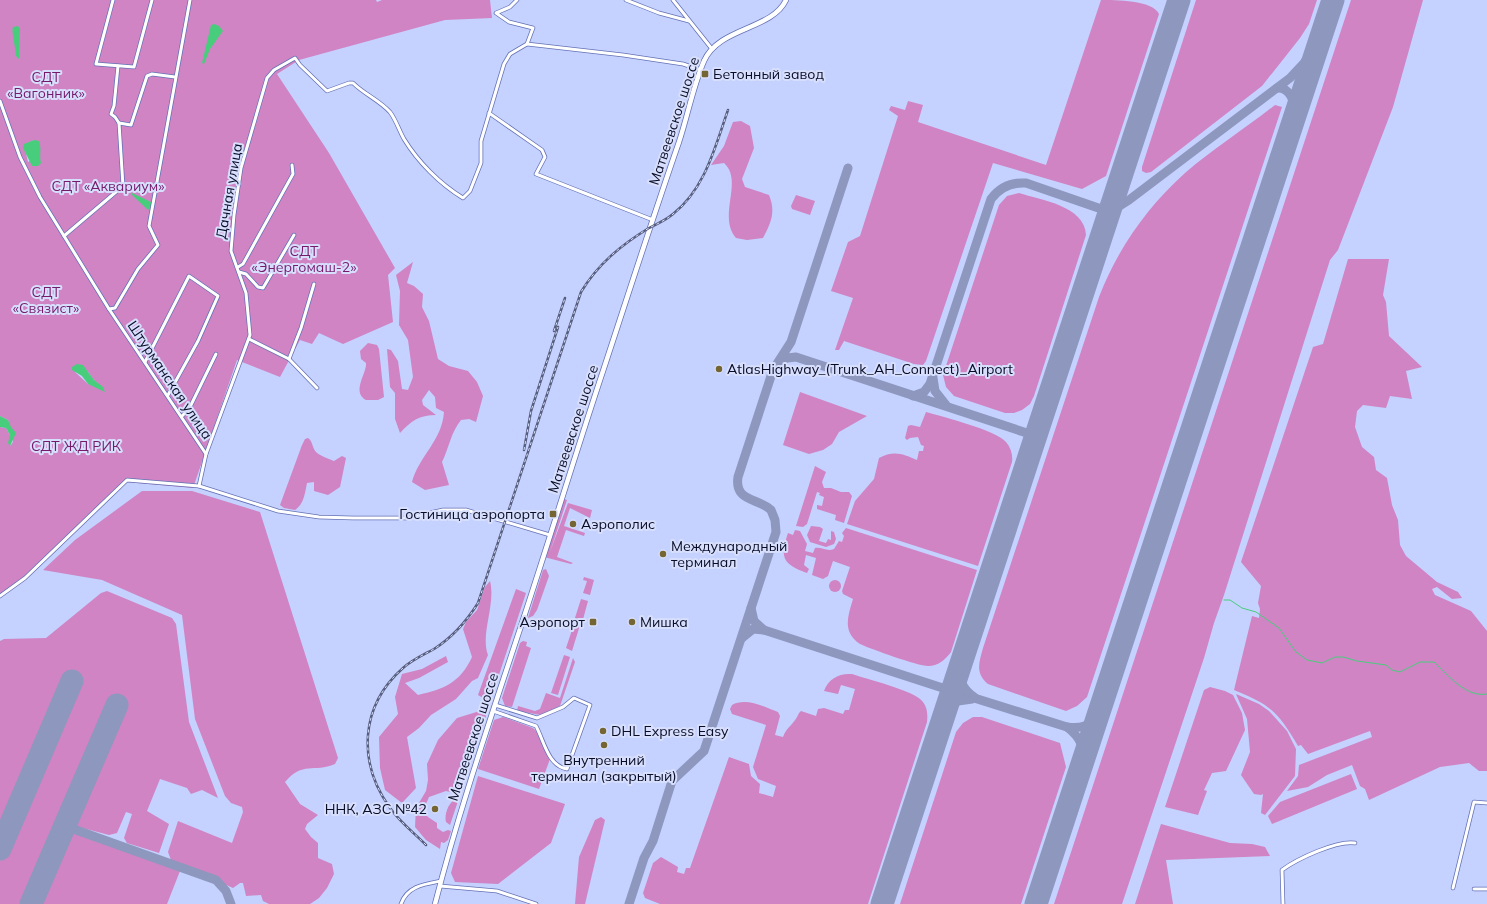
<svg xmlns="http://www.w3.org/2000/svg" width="1487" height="904" font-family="Mulish,sans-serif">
<rect width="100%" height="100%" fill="#c5d1fe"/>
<!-- green -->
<g fill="#d084c3" fill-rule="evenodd">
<path d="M0,0H376L377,2L382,0H490L492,18L445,20L299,60L277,74L329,153L395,268L388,275L393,322L343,344L319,333L312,344L300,340L280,377L237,360L193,488L126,482L18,585L0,598V427L6,428L10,435V446L13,442L8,420L0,416ZM34,140L39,156L28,162L24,145ZM86,370C91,374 92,380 98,383L97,386L88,384L75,372Z"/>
<path d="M1101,0C1115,0 1153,0 1159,14L1106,176L1082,189L993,163L926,361L923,365L914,364L844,341L839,350H835L853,298L831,291L848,242L860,236L898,116L889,110L891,106L905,110L908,101L923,105L918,122L1046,165Z"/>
<path d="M1196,0H1317L1309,24L1300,38L1262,86L1151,172L1146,173L1142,171V167Z"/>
<path d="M1351,0H1423L1393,107L1338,250L1330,260L1224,595L1214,623L1204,658L1122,904H1054Z"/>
<path d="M1275,105L1282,107L1087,697L1077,706L1066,711L988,684C975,673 979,663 983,648L1099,297C1117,250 1147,207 1185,173C1213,149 1246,128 1275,105Z"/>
<path d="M741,121L750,126L754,148L742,179L745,187L769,195C776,212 771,223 763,238L747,240L736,238C717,216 744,181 724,163L711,165L724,146L733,122Z"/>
<path d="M1019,193C1041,200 1085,206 1086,235L1034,396L1030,404L1022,410L1014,413H1005L954,396L946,387L943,375L999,205L1007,196Z"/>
<path d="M796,195L815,201L810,215L792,209L791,206Z"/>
<path d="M1348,259H1389L1383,295L1386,302L1389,336L1422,367L1406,371L1412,399L1390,396L1386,408L1363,405L1357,411L1355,427L1362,447L1374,457L1376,470L1387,478L1392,505L1398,520L1400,545L1406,556L1437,582L1458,592L1462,598L1452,599L1437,587L1432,589L1435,595L1471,611L1487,631V771H1479L1469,763L1440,767L1369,800L1365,789L1360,786L1352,765L1327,775L1308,787L1287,791L1298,776L1299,765L1372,737L1370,731L1308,754L1301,745L1298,746C1278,712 1271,705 1234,690L1252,616L1259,618L1260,609L1258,603L1261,586L1241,562L1313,347L1323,344Z"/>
<path d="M413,262L407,283L414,286L423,294L422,307L429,321L438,359L449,366L468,371L477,382L483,396L476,422L469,419L461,420C451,432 449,448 442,462L449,485L425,490L412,482C419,456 442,441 444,412L436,408L435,397L429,390L422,400L423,405L436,415C419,415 411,421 400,433L395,419V393L390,387L387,349L391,350L398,361L402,389L408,390L413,377L408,340L399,325L400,291L396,275Z"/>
<path d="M368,343L377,345L379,349L384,397L378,400H366C351,392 367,373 366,363L361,359L360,351Z"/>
<path d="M800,392L867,416L839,432L832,444L823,450L809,454L783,445Z"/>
<path d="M926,412C943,417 996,430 1006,442C1011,448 1013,455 1012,462L978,566L847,524L855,501L874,479L879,458C894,450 903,454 917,460L919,451H923L924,446L921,445L918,437L910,438L907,440L905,438L908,426L911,425L920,427Z"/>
<path d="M308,438C313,441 312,448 316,452C320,456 329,459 334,461L342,456L346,458L340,487L328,495L314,491V482L307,483C305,493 304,504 295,510L284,508L280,505L302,445L305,439Z"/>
<path d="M815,466L826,472L822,482L824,488H831L841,492H849L852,496L844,523L835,520L836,515L817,509V505L822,506L824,497L819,495L820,493L817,492L807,524L803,527L796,526Z"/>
<path d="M142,491H192L260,512L338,758L335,764C313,773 303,761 285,782L300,804L318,815L307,824L305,829L311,837L318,843V858L332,864L334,874L327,888L319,898L310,904H269L263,901L261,895L246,896L243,883H240L233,888L171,860L168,852L178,821L232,843L243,812L242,807L231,803L225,796L195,719L182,615L102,580L43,570L75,540Z"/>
<path d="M564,499L567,500L550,552L568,503L592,510L590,518L570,508L564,526L585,533L584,536L566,530L557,557L573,563L571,564L544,557Z"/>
<path d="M811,526L820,527L823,529L819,541L826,543L828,539L831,540V531L834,532L836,539L834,544L826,547L810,542L807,535Z"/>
<path d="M846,528L977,570L951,652C945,660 938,666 928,666C918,666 871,649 860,644C842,632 848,616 853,599L843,594L842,591L850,567L833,561L828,576L823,579L812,575L816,558L806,555L804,565L809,569L807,573C782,564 780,557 788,533L793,535L795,530L800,531L807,544L805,551L813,553L815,548C822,547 827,552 834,549L839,541L842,542L844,536L842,533Z"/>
<path d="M546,569L549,576L537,610L533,616L528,618L543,570Z"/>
<path d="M584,577L594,580L590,595L583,593L587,581L583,580Z"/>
<circle cx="835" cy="586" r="6"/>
<path d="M490,581C496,605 480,634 488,655L478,678L472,681L456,699L431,715L419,728L407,737L416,788L402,803L385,790L380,768L379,737L398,714L395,697L402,674L422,669L446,656L448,662L419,678L405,683L418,695C444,689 460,683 472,657L463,629L466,622L477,610L485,587Z"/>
<path d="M516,589L526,593L489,705L483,701V698L478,695Z"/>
<path d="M107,591L172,618L176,624L189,722L218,798L202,790L191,794L187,788L160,779L147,811L169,824L159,853L127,843L124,838L132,814L126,812L117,833L109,835L75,826V821L123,709L124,703L112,698L22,904H0V641L4,639L46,638L101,593Z"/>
<path d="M581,599L588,601L582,623L574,621Z"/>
<path d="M576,623L580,625L572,651L566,648L574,624Z"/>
<path d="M523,641L527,642L526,646L531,648L512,707L505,706L502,698L520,643Z"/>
<path d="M564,655L570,657L558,695L551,693Z"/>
<path d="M573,658L575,662L560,706L541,715L517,711L518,706L535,711L540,709L546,693L560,698Z"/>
<path d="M852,674C867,679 910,690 920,699C927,705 928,713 927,722L868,904H660L645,898L643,893L653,863L661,857L678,867L677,872L684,874L686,868H690L729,757L749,764L751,776L760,784L759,793L773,797L776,786L758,779L753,767L766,725L732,714L730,709L732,705C746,697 764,707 778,712L780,716L775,735L783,737C787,726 794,725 799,713L801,711L816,716L818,709L824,708L843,714L845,710H849L855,689L841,685L838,694L824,691C828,679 839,673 852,674Z"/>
<path d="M1210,687L1225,691L1233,695L1242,713L1245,730L1226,771L1212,773L1204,790L1207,791L1198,815L1165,807L1204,690Z"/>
<path d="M1236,694L1259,704L1269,711L1287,731L1296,749L1295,776L1265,815L1261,813L1263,794L1261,795L1254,794L1241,775L1250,752L1247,719Z"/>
<path d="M483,710L487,713L460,792L458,794L446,791L429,797L423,811L428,817L437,823V828L443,832L448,830L451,831L448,840L444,843L441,842L440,849L426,840L415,827L416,808L426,791L428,780L427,764L438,740L457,718Z"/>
<path d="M503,717L533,728L536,731L550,759L539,789L478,769L494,720Z"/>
<path d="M973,717H982L1060,743L1066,767L1021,904H900L956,732L963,723Z"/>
<path d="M1351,774L1357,789L1272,824L1268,816L1280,802Z"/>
<path d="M478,776L565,804L551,843L498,884L455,882L451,873Z"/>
<path d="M454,800L458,801L450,825L446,822C444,815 448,804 454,800Z"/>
<path d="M601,817L605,820L585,904H575L579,857L595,820Z"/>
<path d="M1161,824L1230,843L1252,844L1265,847L1270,856L1166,860L1173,904H1135Z"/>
<path d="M71,832L180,871L167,904H39Z"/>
</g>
<!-- water -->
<g fill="#48cd7d">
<path d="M214,24L219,26L223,31L210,49L204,64L202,63L211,25Z"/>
<path d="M18,26L20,29L19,59L16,56C16,49 11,31 13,27Z"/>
<path d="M34,140L39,141C42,149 39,155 41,163L38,166H32L23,148L24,144Z"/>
<path d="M132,193L151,202V206L148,210L131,194Z"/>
<path d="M77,364L83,365L94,380L103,387L105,392L88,384L82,376L72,370V367Z"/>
<path d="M0,416L8,420L11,427L16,433L10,446L8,443L10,435L6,428L0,427Z"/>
</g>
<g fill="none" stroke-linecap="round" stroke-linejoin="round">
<!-- stream -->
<path stroke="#48cd7d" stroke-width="1" d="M1224,600H1230L1242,608L1256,612L1279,628L1296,652L1307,660L1322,663L1335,657H1343L1357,661L1386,665L1392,670L1400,672L1420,662H1434C1448,675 1466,698 1487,694"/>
<!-- taxiway -->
<g stroke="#8e97be" stroke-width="9">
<path d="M1277,88C1290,87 1295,102 1295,114"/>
<path d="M779,362L787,358L796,357L1036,436"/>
<path d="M933,378L935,391L946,405"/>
<path d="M913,396L924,392L930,384L991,199C1000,187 1011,182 1026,183L1110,212L1129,200L1290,78L1304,63L1319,41"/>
<path d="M764,630L952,691L1067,727C1080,737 1086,748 1082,764"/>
<path d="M742,638L753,629L764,630L754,621L751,608"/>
<path d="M960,668C958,680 964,690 974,697"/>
<path d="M946,711L958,701L972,699"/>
<path d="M1067,727C1081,729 1090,726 1098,715"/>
<path d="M65,826L216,880L226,891L231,904"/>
<path d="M629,904L644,858L653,841L672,781L704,751L776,532L775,520L771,510C759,498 734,502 738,477L773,370L791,342L848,168"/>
</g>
<!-- runway -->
<g stroke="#8e97be" stroke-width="23">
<path d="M0,849L72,681"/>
<path d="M31,904L117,705"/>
<path d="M882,904L1179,0"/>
<path d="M1036,904L1333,0"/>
</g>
<!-- street casing -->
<g stroke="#6371b5" stroke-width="4.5">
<g id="street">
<path d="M113,0L96,64L134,67L152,0"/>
<path d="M626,0L659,13L689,21"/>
<path d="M673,0L712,49"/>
<path d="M527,44L623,55L683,64L701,70"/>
<path d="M0,101L20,157L40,197L109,309L206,454L199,486"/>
<path d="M489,113L542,150L545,157L536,174L653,220"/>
<path d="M119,123L131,125L147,76L152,74L175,77"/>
<path d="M64,236L123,186L119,123L115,117L111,114L114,106L118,66"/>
<path d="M238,267L243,264L293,174L292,165"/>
<path d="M239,272L246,274L258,287L263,288L294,235"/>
<path d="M109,309L115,308L138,269L158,245L149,226L190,0"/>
<path d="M249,339L289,359L317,388"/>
<path d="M289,359L301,328L314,284"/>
<path d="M145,362L189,276L218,296L198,341L168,395"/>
<path d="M182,416L189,409L216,354"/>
<path d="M206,454L250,335L246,293L231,251L234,215L241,168L267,78L274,70L295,58L300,65L327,91L349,83H353C364,94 379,100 390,112C396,120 399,130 404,139C418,162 440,184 463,198L470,191L481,163V141L504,64L510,54L527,44L533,28L509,22L496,13L510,7L517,0"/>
<path d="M0,596L25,578L127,480L199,486L278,511L319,517L353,518H406L443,510H466L550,535"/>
<path d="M493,711L536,726C544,741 548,766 567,769L590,705L574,698L563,707L537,718L495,705"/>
<path d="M440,886L497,891L536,904"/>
<path d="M1453,888L1474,802L1487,803"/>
<path d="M1474,889H1487"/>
<path d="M401,904C407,886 425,884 441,881"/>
<path d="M1283,904L1282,870C1297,859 1337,840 1355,843"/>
</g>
</g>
<!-- secondary casing -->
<g stroke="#6371b5" stroke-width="6">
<path id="secondary" d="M435,904C458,814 488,726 517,638C547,548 574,458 604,368C629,292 653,217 679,142C688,115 693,86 704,61C719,27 772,30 786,0"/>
</g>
<!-- street -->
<use href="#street" stroke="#fff" stroke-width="3"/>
<!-- secondary -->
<use href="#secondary" stroke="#fff" stroke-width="4.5"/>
<!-- rail casing -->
<g stroke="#565d7e" stroke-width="2.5">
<g id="rail">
<path d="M554,331L565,298"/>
<path d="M524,450L531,411L558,327"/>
<path d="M426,845C414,833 400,822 390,808C357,762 360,706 403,668C412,660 423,655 434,649C453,637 466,622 478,603L581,292C598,264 621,245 649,228C657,224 666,220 673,214C705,189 715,147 728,110"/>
</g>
</g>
<!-- rail -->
<use href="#rail" stroke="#d7dffd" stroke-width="1" stroke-dasharray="3" stroke-linecap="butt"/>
</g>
<!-- markers -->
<g fill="#746532" stroke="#d7dffd" stroke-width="1.5">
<rect x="701" y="70" width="8" height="8" rx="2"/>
<circle cx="719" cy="369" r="4"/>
<rect x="549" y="510" width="8" height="8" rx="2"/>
<circle cx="573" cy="524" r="4"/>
<circle cx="663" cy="554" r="4"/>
<rect x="589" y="618" width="8" height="8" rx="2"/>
<circle cx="632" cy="622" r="4"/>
<circle cx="603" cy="731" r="4"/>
<circle cx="604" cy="745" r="4"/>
<circle cx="435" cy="809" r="4"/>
</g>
<g text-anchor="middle" stroke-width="4" stroke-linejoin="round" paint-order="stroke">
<!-- poi labels -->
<g font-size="14" fill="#080c25" stroke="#d7dffd" text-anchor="start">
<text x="713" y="79">Бетонный завод</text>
<text x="727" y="374">AtlasHighway_(Trunk_AH_Connect)_Airport</text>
<text x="545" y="519" text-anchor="end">Гостиница аэропорта</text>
<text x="581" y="529">Аэрополис</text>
<text x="671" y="551">Международный<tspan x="671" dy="16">терминал</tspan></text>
<text x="585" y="627" text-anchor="end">Аэропорт</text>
<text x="640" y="627">Мишка</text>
<text x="611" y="736">DHL Express Easy</text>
<text x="604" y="765" text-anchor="middle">Внутренний<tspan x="604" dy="16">терминал (закрытый)</tspan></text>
<text x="427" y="814" text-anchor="end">ННК, АЗС №42</text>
</g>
<!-- park labels -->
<g font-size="14" fill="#761b6c" stroke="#d7dffd">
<text x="46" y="82">СДТ<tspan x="46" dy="16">«Вагонник»</tspan></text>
<text x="108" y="191">СДТ «Аквариум»</text>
<text x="304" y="256">СДТ<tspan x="304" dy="16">«Энергомаш-2»</tspan></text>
<text x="46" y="297">СДТ<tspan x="46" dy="16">«Связист»</tspan></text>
<text x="76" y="451">СДТ ЖД РИК</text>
</g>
<!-- street labels -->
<g font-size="14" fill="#080c25" stroke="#d7dffd">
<text transform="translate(674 121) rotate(-72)" y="5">Матвеевское шоссе</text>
<text transform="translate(229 191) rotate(-80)" y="5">Дачная улица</text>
<text transform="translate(170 380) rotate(56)" y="5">Штурманская улица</text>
<text transform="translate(573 429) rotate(-72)" y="5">Матвеевское шоссе</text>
<text transform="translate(473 737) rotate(-72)" y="5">Матвеевское шоссе</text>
</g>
</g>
</svg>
